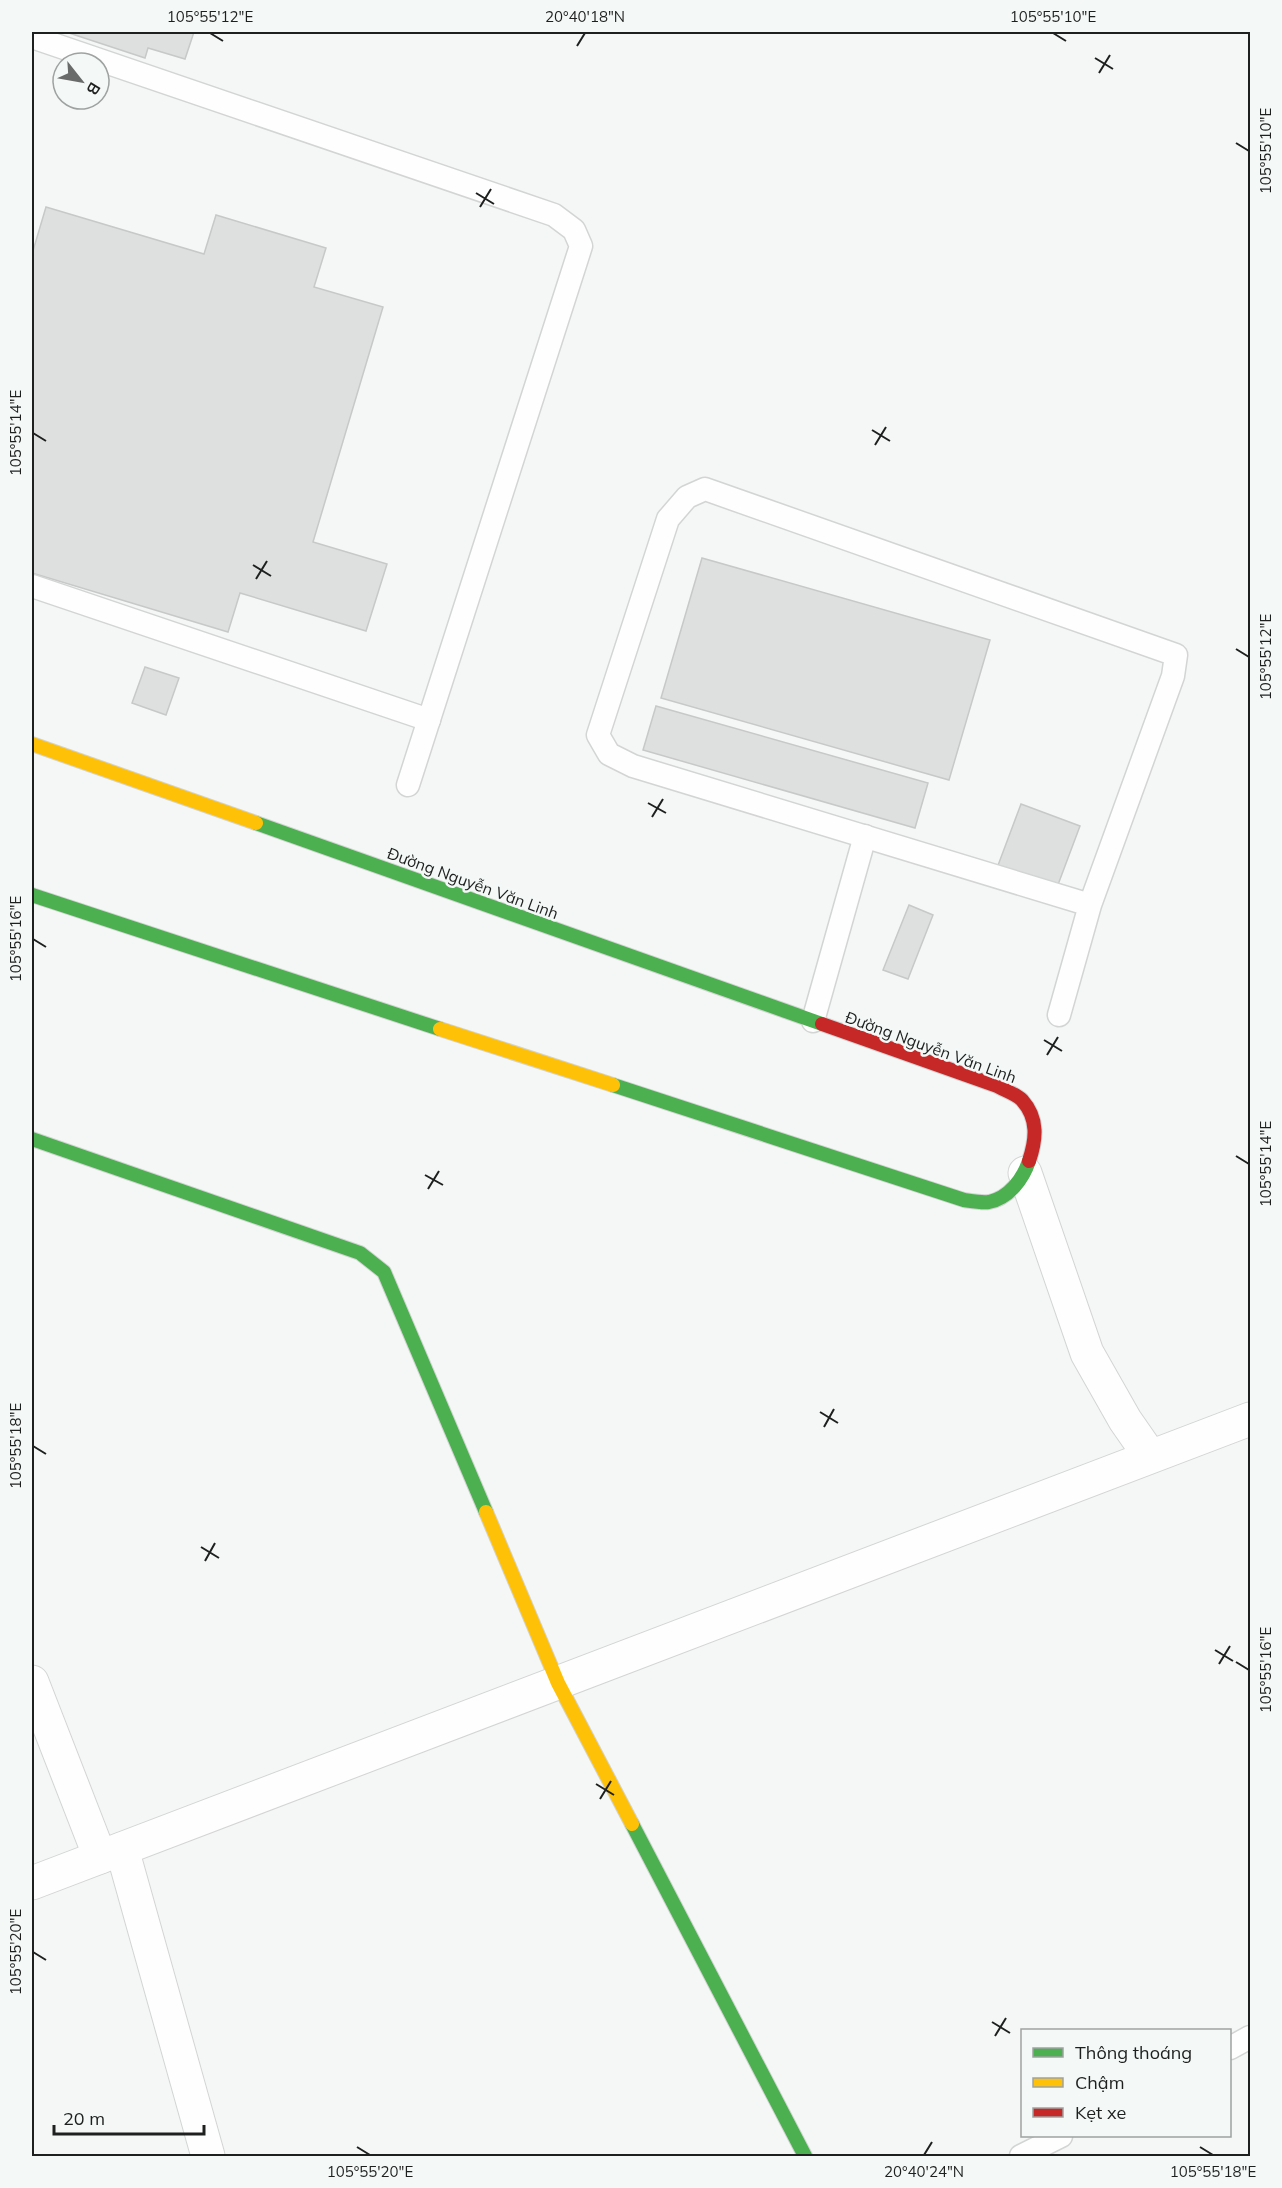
<svg xmlns="http://www.w3.org/2000/svg" width="1282" height="2188" font-family="Mulish,sans-serif">
<rect width="100%" height="100%" fill="#f5f7f6"/>
<!-- building -->
<g fill="#dee0df" stroke="#c7c8c8" stroke-width="1.5">
<path d="M66,32H194L185,59L148,48L145,58Z"/>
<path d="M46,207L204,254L216,215L326,248L314,287L383,307L313,542L387,564L366,631L240,593L228,632L32,573V254Z"/>
<path d="M702,558L990,640L949,780L661,698Z"/>
<path d="M145,667L179,678L166,715L132,703Z"/>
<path d="M656,706L928,783L915,828L643,750Z"/>
<path d="M1021,804L1080,826L1056,890L997,868Z"/>
<path d="M909,905L933,915L908,979L883,970Z"/>
</g>
<g fill="none" stroke-linecap="round" stroke-linejoin="round">
<!-- lane casing -->
<g stroke="#d3d4d4" stroke-width="25">
<g id="lane">
<path d="M32,37L554,215L574,230L581,246L408,785"/>
<path d="M32,586L429,720"/>
<path d="M1059,1015L1090,905L1173,676L1176,655L705,489L687,497L668,519L598,735L609,754L633,766L1090,905"/>
<path d="M813,1021L865,836"/>
<path d="M1230,2048L1250,2037"/>
<path d="M1021,2156L1061,2136"/>
</g>
</g>
<!-- street casing -->
<g stroke="#d3d4d4" stroke-width="35">
<g id="street">
<path d="M1025,1173L1087,1353L1125,1420L1150,1456"/>
<path d="M32,1682L100,1857"/>
<path d="M122,1849L208,2156"/>
<path d="M32,1883L1250,1419"/>
</g>
</g>
<!-- fast casing -->
<g stroke="#d3d4d4" stroke-width="16">
<g id="fast">
<path d="M256,823L822,1024"/>
<path d="M32,895L440,1029"/>
<path d="M613,1085L964,1200C971,1201 982,1203 989,1202C1009,1198 1023,1179 1029,1161"/>
<path d="M32,1139L360,1253L384,1272L486,1512"/>
<path d="M632,1824L805,2156"/>
</g>
</g>
<!-- slow casing -->
<g stroke="#d3d4d4" stroke-width="16">
<g id="slow">
<path d="M32,744L256,823"/>
<path d="M440,1029L613,1085"/>
<path d="M486,1512L558,1683L632,1824"/>
</g>
</g>
<!-- jam casing -->
<g stroke="#d3d4d4" stroke-width="16">
<path id="jam" d="M822,1024L997,1086C1004,1090 1016,1094 1022,1100C1039,1119 1036,1140 1029,1161"/>
</g>
<!-- lane -->
<use href="#lane" stroke="#fefefe" stroke-width="22"/>
<!-- street -->
<use href="#street" stroke="#fefefe" stroke-width="33"/>
<!-- fast -->
<use href="#fast" stroke="#4caf50" stroke-width="14"/>
<!-- slow -->
<use href="#slow" stroke="#ffc107" stroke-width="14"/>
<!-- jam -->
<use href="#jam" stroke="#c62828" stroke-width="14"/>
</g>
<!-- ticks -->
<path fill="none" stroke="#1e201f" stroke-width="2" d="M210,33L223,41M1053,33L1066,41M577,46L585,33M1095,58L1113,69M1099,73L1110,55M1236,143L1249,151M476,193L494,204M480,207L491,189M872,430L890,441M33,433L46,441M875,445L886,427M253,565L271,576M256,579L267,561M1236,649L1249,657M648,803L666,813M652,817L663,799M33,939L46,947M1044,1040L1062,1051M1047,1055L1058,1037M1236,1156L1249,1164M425,1175L443,1185M428,1189L439,1171M820,1412L838,1423M824,1427L834,1409M33,1446L46,1454M201,1547L219,1558M205,1561L215,1543M1215,1650L1233,1661M1236,1662L1249,1670M1219,1664L1230,1646M596,1784L614,1795M600,1799L611,1781M33,1952L46,1960M992,2022L1010,2033M995,2036L1006,2018M357,2147L370,2155M1200,2147L1213,2155M924,2155L932,2142"/>
<g text-anchor="middle" stroke-width="5" stroke-linejoin="round" paint-order="stroke">
<!-- street labels -->
<g font-size="16" fill="#1e201f" stroke="#f4f8f7">
<text transform="translate(473 883) rotate(20)" y="6">Đường Nguyễn Văn Linh</text>
<text transform="translate(931 1047) rotate(20)" y="6">Đường Nguyễn Văn Linh</text>
</g>
</g>
<!-- border -->
<rect width="1282" height="2188" fill="none" stroke="#f4f8f7" stroke-width="66"/>
<!-- legend -->
<rect x="1021" y="2029" width="210" height="108" fill="#f4f8f7" stroke="#9ea2a1" stroke-width="1.5"/>
<rect x="1033" y="2048" width="30" height="9" fill="#4caf50" stroke="#9ea2a1" stroke-width="1.5"/>
<text x="1075" y="2059" font-size="18" fill="#1e201f">Thông thoáng</text>
<rect x="1033" y="2078" width="30" height="9" fill="#ffc107" stroke="#9ea2a1" stroke-width="1.5"/>
<text x="1075" y="2089" font-size="18" fill="#1e201f">Chậm</text>
<rect x="1033" y="2108" width="30" height="9" fill="#c62828" stroke="#9ea2a1" stroke-width="1.5"/>
<text x="1075" y="2119" font-size="18" fill="#1e201f">Kẹt xe</text>
<!-- north arrow -->
<g transform="translate(81 81) rotate(121)"><circle r="28" fill="#f4f8f7" stroke="#9ea2a1" stroke-width="1.5"/>
<path d="M0-4.5L10 22L0 15L-10 22Z" fill="#696b6a"/>
<text y="-9" font-size="16" font-weight="bold" text-anchor="middle" fill="#1e201f">B</text>
</g>
<!-- scale -->
<path d="M54 2125v9h150v-9" fill="none" stroke="#1e201f" stroke-width="3"/>
<text x="63" y="2125" font-size="18" fill="#1e201f" stroke="#f4f8f7" stroke-width="4.5" paint-order="stroke">20 m</text>
<rect x="33" y="33" width="1216" height="2122" fill="none" stroke="#1e201f" stroke-width="2"/>
<g font-size="15" text-anchor="middle" fill="#1e201f">
<text x="210" y="22">105°55'12"E</text>
<text x="585" y="22">20°40'18"N</text>
<text x="1053" y="22">105°55'10"E</text>
<text transform="translate(1266 151) rotate(-90)" y="5">105°55'10"E</text>
<text transform="translate(16 433) rotate(-90)" y="5">105°55'14"E</text>
<text transform="translate(1266 657) rotate(-90)" y="5">105°55'12"E</text>
<text transform="translate(16 939) rotate(-90)" y="5">105°55'16"E</text>
<text transform="translate(1266 1164) rotate(-90)" y="5">105°55'14"E</text>
<text transform="translate(16 1446) rotate(-90)" y="5">105°55'18"E</text>
<text transform="translate(1266 1670) rotate(-90)" y="5">105°55'16"E</text>
<text transform="translate(16 1952) rotate(-90)" y="5">105°55'20"E</text>
<text x="370" y="2177">105°55'20"E</text>
<text x="924" y="2177">20°40'24"N</text>
<text x="1213" y="2177">105°55'18"E</text>
</g>
</svg>
